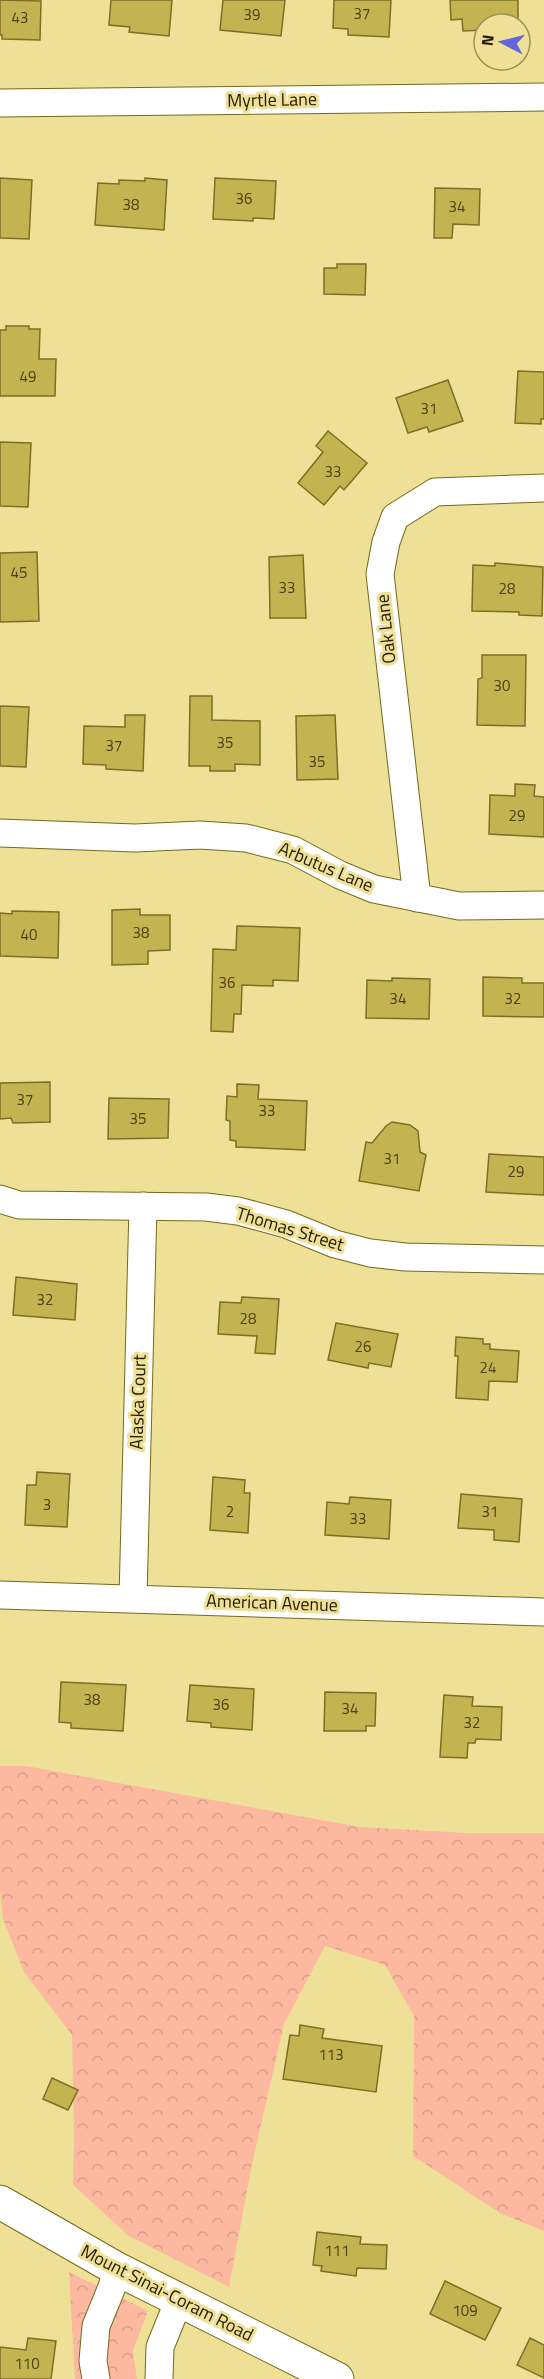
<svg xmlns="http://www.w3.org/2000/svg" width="544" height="2379" font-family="'Titillium Web',sans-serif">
<defs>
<pattern id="forest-crowns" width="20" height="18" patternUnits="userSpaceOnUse" patternTransform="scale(1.5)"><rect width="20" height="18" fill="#fdb8a0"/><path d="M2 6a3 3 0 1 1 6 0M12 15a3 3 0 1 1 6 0" fill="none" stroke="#d99e88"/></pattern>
</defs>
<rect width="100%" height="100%" fill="#eee197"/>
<!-- forest -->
<g fill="url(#forest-crowns)">
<path d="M0,1766H26L360,1827L467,1833H544V2231L500,2213L413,2156L414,2016L385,1965L325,1946L284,2024L252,2164L229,2287L129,2236L73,2185L74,2131L72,2035L24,1972L3,1919L0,1891Z"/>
<path d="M69,2272L148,2311L133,2351L137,2379H75Z"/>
</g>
<!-- building -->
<g fill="#c4b451" stroke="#7c6f25" stroke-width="1.5">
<path d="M0,0L41,1L40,40L2,39V35H0Z"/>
<path d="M111,0H172L169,36L129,32L130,27L109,25Z"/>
<path d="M223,0H285L281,36L220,30Z"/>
<path d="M334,0H391L389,37L348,35V29L333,28Z"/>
<path d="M450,0H518V24H484V30L463,31L462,19L451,20Z"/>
<path d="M0,178L32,180L29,239L0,238Z"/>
<path d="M145,178L167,180L164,230L95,225L98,183L119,184V180L145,181Z"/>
<path d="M215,178L276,181L274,219L253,218V221L213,219Z"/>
<path d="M435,188L480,189L479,225L453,224L452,238H434Z"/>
<path d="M337,264H366L365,295L324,294V268H337Z"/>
<path d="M6,326H29V329H40L39,359H56L55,396H0V330H6Z"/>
<path d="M518,371L544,372V419H541V424L515,423Z"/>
<path d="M448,380L463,421L429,432L427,427L408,433L396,398Z"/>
<path d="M328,431L367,463L344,490L340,486L324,505L298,483L323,452L316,446Z"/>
<path d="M0,442L31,443L28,507L0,506Z"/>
<path d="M37,552L39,621L0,622V553Z"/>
<path d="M303,555L306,618H270L269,557Z"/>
<path d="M495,563L543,567L542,616L519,615V612L472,611L473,565L495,566Z"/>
<path d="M482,655H526L525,726L477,725L478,679L482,678Z"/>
<path d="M190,696H212V720L260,721V765L235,764V771H210V766H189Z"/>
<path d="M0,706L29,707L26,767L0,766Z"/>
<path d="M125,715H145L143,771L106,769V765L83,764L84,726L125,727Z"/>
<path d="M335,715L338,779L297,780L296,716Z"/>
<path d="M515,784L535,785L534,796L544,797V837L489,834L490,795L515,796Z"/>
<path d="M140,909V915H170V950L148,951V964L112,965V910Z"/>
<path d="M12,911L59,912L58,958L0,956V913L12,914Z"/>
<path d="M237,926L300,928L298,981L273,980V986L242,985L241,1014H234L233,1032L211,1031L213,949L236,950Z"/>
<path d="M483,977L522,978V983H544V1017L483,1016Z"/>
<path d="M392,978L430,979L429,1019L366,1018L367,980L392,981Z"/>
<path d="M50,1082V1122L13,1123L11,1118L0,1119V1083Z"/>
<path d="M237,1084L259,1085L258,1099L307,1101L305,1150L236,1147V1141L230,1140V1121L226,1120L227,1096L237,1097Z"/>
<path d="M109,1098L169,1099L168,1138L108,1139Z"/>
<path d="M392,1122L410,1125L418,1131L420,1152L426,1155L419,1191L359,1181L366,1142L372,1143L386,1126Z"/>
<path d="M489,1154L544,1157V1195L486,1192Z"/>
<path d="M16,1277L77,1284L75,1320L13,1315Z"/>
<path d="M242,1297L279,1299L275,1354L255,1353L257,1336L218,1334L220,1302L241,1303Z"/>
<path d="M336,1323L398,1334L391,1367L369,1363L368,1368L328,1360Z"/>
<path d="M456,1337L483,1339V1344H490V1349L519,1351L517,1382L489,1381L488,1400L456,1398L458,1356H455Z"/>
<path d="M37,1472L70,1474L67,1527L25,1525L27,1485H36Z"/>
<path d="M213,1477L245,1480L244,1493H250L248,1533L210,1530Z"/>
<path d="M461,1494L522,1499L519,1542L494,1540V1530L458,1528Z"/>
<path d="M350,1497L391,1500L389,1539L325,1535L327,1502L349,1504Z"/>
<path d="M61,1682L126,1685L123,1731L71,1728V1723L59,1722Z"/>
<path d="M190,1685L254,1689L252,1730L211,1727V1723L187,1721Z"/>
<path d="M325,1692L376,1693L375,1726H366V1731H324Z"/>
<path d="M444,1695L473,1697L472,1706L502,1707L501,1740L476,1739L475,1743H468L467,1758L440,1757Z"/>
<path d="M300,2025L324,2029L322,2038L382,2046L376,2092L283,2079L290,2035L299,2036Z"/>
<path d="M52,2078L78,2090L68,2110L43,2099Z"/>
<path d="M317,2232L361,2237L360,2244L387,2245L386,2269L357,2268L356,2276L321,2271L322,2266L313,2265Z"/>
<path d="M445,2281L501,2308L485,2340L430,2314Z"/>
<path d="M28,2338L56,2341L51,2379H0V2347L26,2350Z"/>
<path d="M530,2338L544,2345V2378L517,2365Z"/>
</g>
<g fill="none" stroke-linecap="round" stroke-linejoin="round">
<!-- minor casing -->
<g stroke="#75691d" stroke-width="29">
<g id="minor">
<path d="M0,103L544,97"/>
<path d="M0,833L135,838L200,835L246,838L293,850L340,875L374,889L459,906L544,905"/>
<path d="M417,898L380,574L386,542L395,517L435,492L544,488"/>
<path d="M0,1199L19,1205L206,1207L238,1211L286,1224L335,1244L370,1253L405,1257L544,1260"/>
<path d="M0,1595L544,1612"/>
<path d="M133,1598L143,1206"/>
<path d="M96,2379L93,2361L96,2326L112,2287L117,2269"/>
<path d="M159,2379L160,2347L179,2300"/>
</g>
</g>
<!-- major casing -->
<g stroke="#75691d" stroke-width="35">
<path id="major" d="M0,2202L117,2269L337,2379"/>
</g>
<!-- minor -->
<use href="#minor" stroke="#fff" stroke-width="27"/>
<!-- major -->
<use href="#major" stroke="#fff" stroke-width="33"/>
</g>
<g text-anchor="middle" stroke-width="6" stroke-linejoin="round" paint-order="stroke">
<!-- number labels -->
<g font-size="15" fill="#4a4114">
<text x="362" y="19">37</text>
<text x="252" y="20">39</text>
<text x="20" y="23">43</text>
<text x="244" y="204">36</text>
<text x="131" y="210">38</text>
<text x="457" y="212">34</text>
<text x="28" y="382">49</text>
<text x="429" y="414">31</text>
<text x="333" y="477">33</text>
<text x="19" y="578">45</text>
<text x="287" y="593">33</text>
<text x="507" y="594">28</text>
<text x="502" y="691">30</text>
<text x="225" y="748">35</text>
<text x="114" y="751">37</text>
<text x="317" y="767">35</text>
<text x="517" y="821">29</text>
<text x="141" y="938">38</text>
<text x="29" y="940">40</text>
<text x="227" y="988">36</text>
<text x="398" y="1004">34</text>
<text x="513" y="1004">32</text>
<text x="25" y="1105">37</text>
<text x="267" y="1116">33</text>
<text x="138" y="1124">35</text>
<text x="392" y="1164">31</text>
<text x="516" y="1177">29</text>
<text x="45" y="1305">32</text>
<text x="248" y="1324">28</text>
<text x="363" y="1352">26</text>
<text x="488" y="1373">24</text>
<text x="47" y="1510">3</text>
<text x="230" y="1517">2</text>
<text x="490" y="1517">31</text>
<text x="358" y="1524">33</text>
<text x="92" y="1705">38</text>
<text x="221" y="1710">36</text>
<text x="350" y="1714">34</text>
<text x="472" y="1728">32</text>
<text x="331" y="2060">113</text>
<text x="337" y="2256">111</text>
<text x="465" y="2316">109</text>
<text x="27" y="2369">110</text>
</g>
<!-- street labels -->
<g font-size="18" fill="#211b00" stroke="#eee197">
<text transform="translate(272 100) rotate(-1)" y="6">Myrtle Lane</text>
<text transform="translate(386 629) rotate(-96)" y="6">Oak Lane</text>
<text transform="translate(326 867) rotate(23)" y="6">Arbutus Lane</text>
<text transform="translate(290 1229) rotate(17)" y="6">Thomas Street</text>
<text transform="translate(138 1402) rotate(-88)" y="6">Alaska Court</text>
<text transform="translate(272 1603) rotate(2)" y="6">American Avenue</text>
<text transform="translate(167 2293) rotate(27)" y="6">Mount Sinai-Coram Road</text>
</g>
</g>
<!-- north arrow -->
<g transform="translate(502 42) rotate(277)"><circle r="28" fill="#eee197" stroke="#9c925b" stroke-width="1.5"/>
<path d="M0-4.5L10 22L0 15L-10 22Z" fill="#6564dd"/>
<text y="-9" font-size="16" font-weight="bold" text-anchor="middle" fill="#211b00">N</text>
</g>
</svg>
